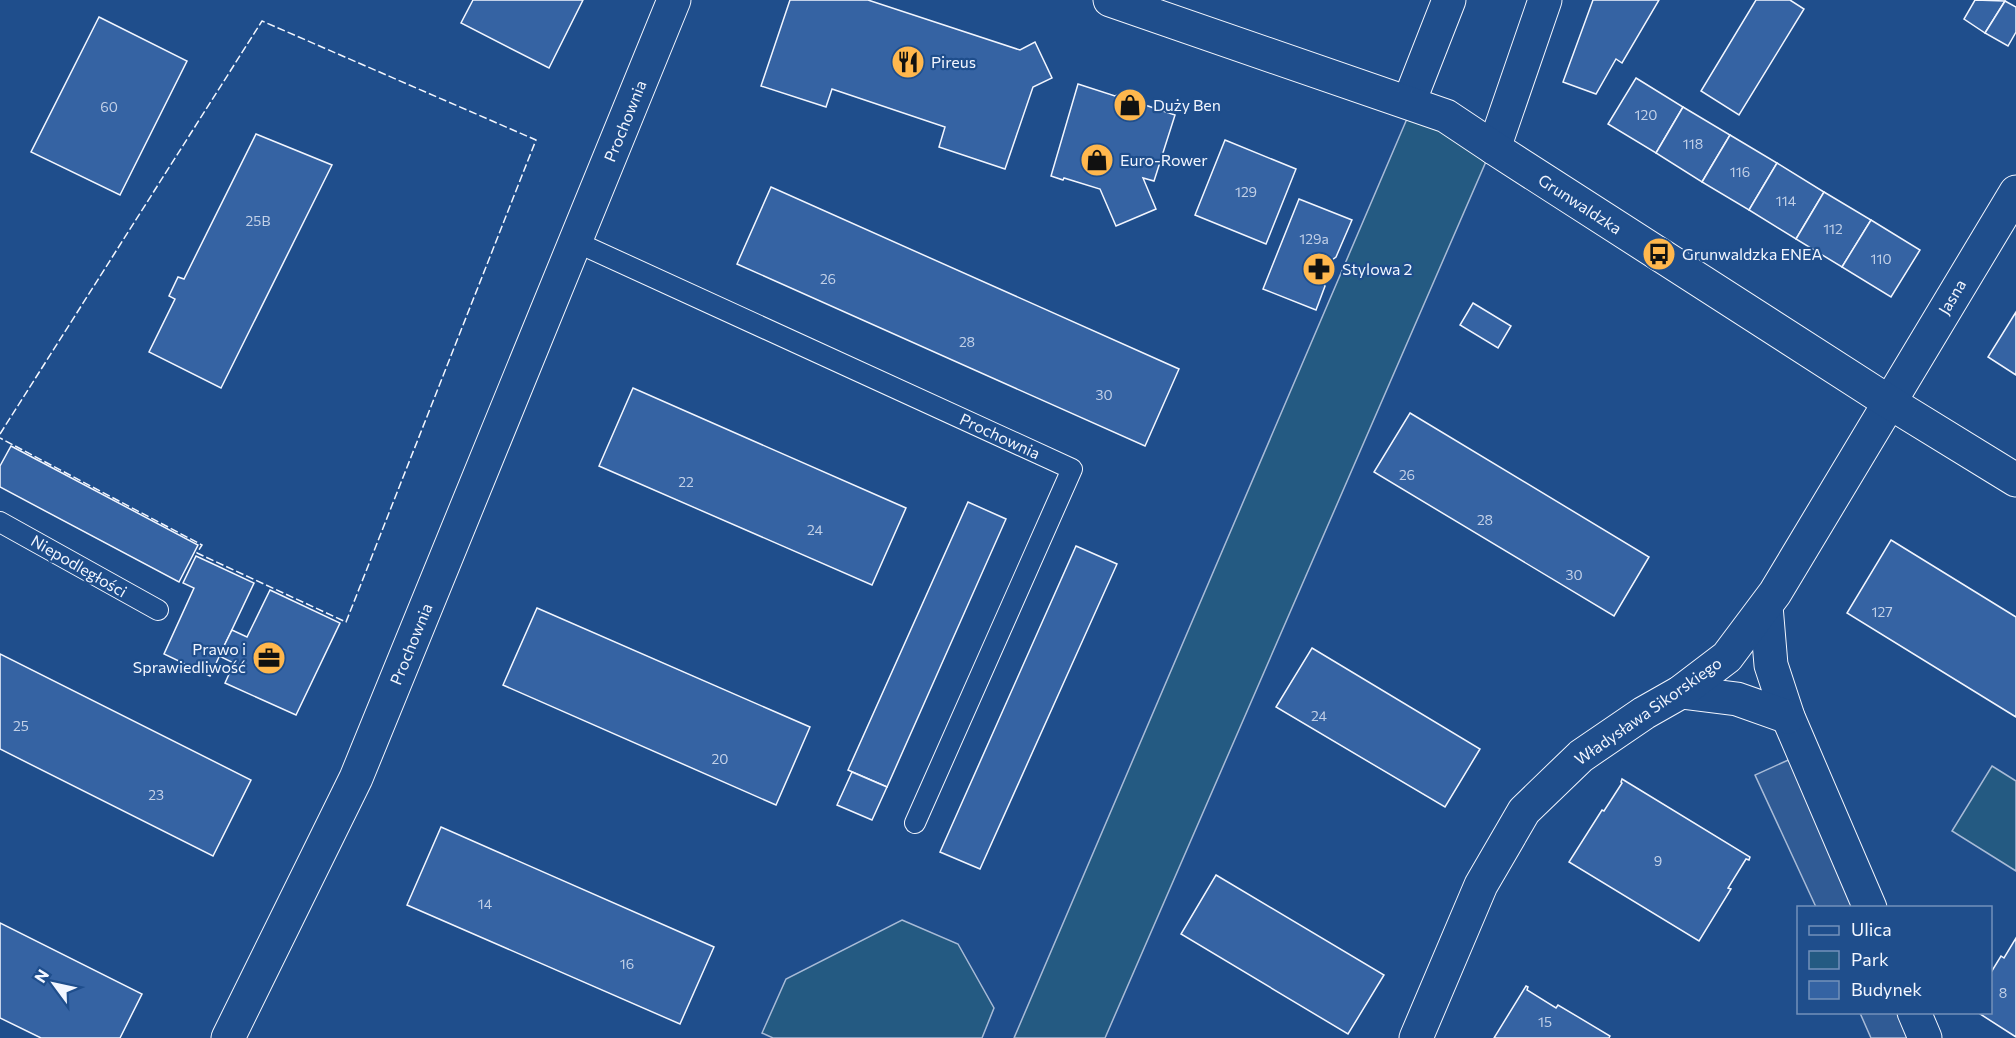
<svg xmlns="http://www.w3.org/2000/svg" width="2016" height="1038" font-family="Commissioner,sans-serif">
<rect width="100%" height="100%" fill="#1f4e8c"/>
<!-- green -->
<g fill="#245a82" stroke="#a8bbd7" stroke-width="1.5">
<path d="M1412,107L1491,150L1105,1038H1014Z"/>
<path d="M1992,766L2016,781V871L1952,831Z"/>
<path d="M902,920L958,944L994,1008L982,1038H773L762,1033L786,979Z"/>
</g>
<!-- parking -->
<g fill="#305b95" stroke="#a8bbd7" stroke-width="1.5">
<path d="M1804,753L1867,900L1851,907H1816L1755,775Z"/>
<path d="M1860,1013H1915L1925,1038H1871Z"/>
</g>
<!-- building -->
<g fill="#3563a3" stroke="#f2f6ff" stroke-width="1.5">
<path d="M473,0H583L549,68L461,23Z"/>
<path d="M790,0H868L1020,50L1035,42L1052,78L1033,87L1005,169L939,147L945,127L832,89L826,107L761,86Z"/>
<path d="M1593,0H1659L1622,63L1616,59L1596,94L1563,82Z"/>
<path d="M1756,0H1790L1804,9L1739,115L1701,91Z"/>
<path d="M1975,0L2005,1L1985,33L1964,19Z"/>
<path d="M2005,1L2016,7V32L2008,46L1985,33Z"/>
<path d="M99,17L187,61L120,195L31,152Z"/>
<path d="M1636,78L1683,107L1656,153L1608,124Z"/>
<path d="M1078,84L1115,96L1121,93L1134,97L1139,103L1175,115L1154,181L1143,178L1156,209L1116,226L1100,189L1064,178L1063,180L1051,176Z"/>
<path d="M1683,107L1730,135L1702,182L1656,153Z"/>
<path d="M256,134L332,165L221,388L149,352L175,299L169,296L178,277L184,279Z"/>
<path d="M1730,135L1777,163L1749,210L1702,182Z"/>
<path d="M1225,140L1296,169L1266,244L1195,215Z"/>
<path d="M1777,163L1824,192L1796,239L1749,210Z"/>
<path d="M771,187L1179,369L1145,446L737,264Z"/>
<path d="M1824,192L1871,220L1842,267L1796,239Z"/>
<path d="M1299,199L1352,220L1336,257L1332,260L1322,281L1325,286L1316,310L1263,289Z"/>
<path d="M1871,220L1920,250L1891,297L1842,267Z"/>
<path d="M1473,303L1511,326L1498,348L1460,325Z"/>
<path d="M2016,312V375L1988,357Z"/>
<path d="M633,388L906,508L872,585L599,466Z"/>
<path d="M1410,413L1649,557L1614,616L1374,472Z"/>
<path d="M11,446L198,545L179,582L0,487V466Z"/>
<path d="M968,502L1006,519L887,787L848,770Z"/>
<path d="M1891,540L2016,617V717L1847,613Z"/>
<path d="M1076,546L1117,564L980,869L940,852Z"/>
<path d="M196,556L254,583L210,676L164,654L194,588L183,583Z"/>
<path d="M270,590L340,623L296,715L225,683L234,663L219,656L232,630L247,637Z"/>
<path d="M537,608L810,727L776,805L503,685Z"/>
<path d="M1312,648L1480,749L1445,807L1276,707Z"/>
<path d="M0,654L251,780L213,856L0,749Z"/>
<path d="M852,772L887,787L872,820L837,805Z"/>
<path d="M1622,779L1750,857L1749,860L1746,859L1728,888L1731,889L1699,941L1569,862L1602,810L1604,811L1622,783L1621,782Z"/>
<path d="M441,827L714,947L680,1024L407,905Z"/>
<path d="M1216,875L1384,975L1348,1034L1181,934Z"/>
<path d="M0,923L142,994L120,1038H41L0,1018Z"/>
<path d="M2016,938V1037L1977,1012H1990V974L2001,956L2004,958Z"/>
<path d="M1526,986L1528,987L1527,990L1556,1008L1558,1005L1610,1036L1609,1038H1494Z"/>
</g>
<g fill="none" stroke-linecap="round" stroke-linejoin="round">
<!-- service casing -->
<g stroke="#f2f6ff" stroke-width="22">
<g id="service">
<path d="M576,242L1072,469L915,823"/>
<path d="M0,522L158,610"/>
</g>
</g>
<!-- minor casing -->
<g stroke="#f2f6ff" stroke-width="35">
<g id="minor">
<path d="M1409,102L1449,0"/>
<path d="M1494,148L1545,0"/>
<path d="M1766,606L1771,665L1788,717L1870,908"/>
<path d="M1681,692L1737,699L1788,717"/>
<path d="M1914,1012L1925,1038"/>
<path d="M1416,1038L1481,885L1524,811L1581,756L1644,713L1681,692L1727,657L1775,593L2016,192"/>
</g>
</g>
<!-- tertiary casing -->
<g stroke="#f2f6ff" stroke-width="35">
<g id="tertiary">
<path d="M1110,0L1446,116L1494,148L1889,402L2016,480"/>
<path d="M228,1038L356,778L674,0"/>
</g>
</g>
<!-- service -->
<use href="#service" stroke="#1f4e8c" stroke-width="20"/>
<!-- minor -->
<use href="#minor" stroke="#1f4e8c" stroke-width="33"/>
<!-- tertiary -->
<use href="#tertiary" stroke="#1f4e8c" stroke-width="33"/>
<!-- fence -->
<path stroke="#f2f6ff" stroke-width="1.5" stroke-dasharray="8 3" stroke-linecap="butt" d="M0,434L262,21L536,140L346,622L197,553L202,545L0,438"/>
</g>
<!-- icons -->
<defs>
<g id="restaurant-disc" transform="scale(1.725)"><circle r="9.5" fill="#ffb74d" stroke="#1f4e8c"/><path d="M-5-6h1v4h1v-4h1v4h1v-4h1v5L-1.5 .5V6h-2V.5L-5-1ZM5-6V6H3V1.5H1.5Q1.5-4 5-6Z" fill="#111"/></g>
<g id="shop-disc" transform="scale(1.725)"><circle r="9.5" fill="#ffb74d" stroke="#1f4e8c"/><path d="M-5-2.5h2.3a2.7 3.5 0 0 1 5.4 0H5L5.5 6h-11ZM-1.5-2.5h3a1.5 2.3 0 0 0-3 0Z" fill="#111"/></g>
<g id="bus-disc" transform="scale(1.725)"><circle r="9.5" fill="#ffb74d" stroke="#1f4e8c"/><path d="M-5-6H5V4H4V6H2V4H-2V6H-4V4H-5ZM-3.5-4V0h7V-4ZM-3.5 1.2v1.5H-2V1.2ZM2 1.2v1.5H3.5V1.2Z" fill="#111"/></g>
<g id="pharmacy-disc" transform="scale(1.725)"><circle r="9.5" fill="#ffb74d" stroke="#1f4e8c"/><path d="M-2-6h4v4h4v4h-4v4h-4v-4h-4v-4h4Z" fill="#111"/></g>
<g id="office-disc" transform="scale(1.725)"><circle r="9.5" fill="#ffb74d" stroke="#1f4e8c"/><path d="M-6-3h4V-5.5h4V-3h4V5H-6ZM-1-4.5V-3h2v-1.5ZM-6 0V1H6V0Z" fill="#111"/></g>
</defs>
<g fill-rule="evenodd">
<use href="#restaurant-disc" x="908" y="62"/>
<use href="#shop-disc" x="1130" y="105"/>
<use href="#shop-disc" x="1097" y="160"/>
<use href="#bus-disc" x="1659" y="254"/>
<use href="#pharmacy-disc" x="1319" y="269"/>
<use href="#office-disc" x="269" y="658"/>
</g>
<g text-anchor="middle" stroke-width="4.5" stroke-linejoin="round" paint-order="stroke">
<!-- number labels -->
<g font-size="14" fill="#c3d1e8">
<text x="109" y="112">60</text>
<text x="1646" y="120">120</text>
<text x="1693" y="149">118</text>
<text x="1740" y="177">116</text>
<text x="1246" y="197">129</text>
<text x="1786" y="206">114</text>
<text x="258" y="226">25B</text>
<text x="1833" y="234">112</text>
<text x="1314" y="244">129a</text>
<text x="1881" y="264">110</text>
<text x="828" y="284">26</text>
<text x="967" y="347">28</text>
<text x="1104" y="400">30</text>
<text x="1407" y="480">26</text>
<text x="686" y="487">22</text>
<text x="1485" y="525">28</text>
<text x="815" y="535">24</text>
<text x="1574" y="580">30</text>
<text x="1882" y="617">127</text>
<text x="1319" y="721">24</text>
<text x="21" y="731">25</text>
<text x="720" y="764">20</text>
<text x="156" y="800">23</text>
<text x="1658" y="866">9</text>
<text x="485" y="909">14</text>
<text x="627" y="969">16</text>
<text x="2003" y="998">8</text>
<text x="1545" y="1027">15</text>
</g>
<!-- poi labels -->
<g font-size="16" fill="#f2f6ff" stroke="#1f4e8c" text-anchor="start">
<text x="931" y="68">Pireus</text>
<text x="1153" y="111">Duży Ben</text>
<text x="1120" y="166">Euro-Rower</text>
<text x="1682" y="260">Grunwaldzka ENEA</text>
<text x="1342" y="275">Stylowa 2</text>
<text x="246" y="655" text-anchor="end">Prawo i<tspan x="246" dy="18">Sprawiedliwość</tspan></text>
</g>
<!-- street labels -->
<g font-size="16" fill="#f2f6ff" stroke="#1f4e8c">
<text transform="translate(625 121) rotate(-68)" y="6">Prochownia</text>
<text transform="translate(1580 204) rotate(33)" y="6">Grunwaldzka</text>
<text transform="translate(1952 297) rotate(-59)" y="6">Jasna</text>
<text transform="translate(1000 436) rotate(25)" y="6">Prochownia</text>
<text transform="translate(79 566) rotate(30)" y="6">Niepodległości</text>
<text transform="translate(411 644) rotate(-68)" y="6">Prochownia</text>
<text transform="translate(1648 711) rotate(-35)" y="6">Władysława Sikorskiego</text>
</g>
</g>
<!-- legend -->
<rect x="1797" y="906" width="195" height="108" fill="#1f4e8c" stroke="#7391ba" stroke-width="1.5"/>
<rect x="1809" y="926" width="30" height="9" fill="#1f4e8c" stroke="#7391ba" stroke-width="1.5"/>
<text x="1851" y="936" font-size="18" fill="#f2f6ff">Ulica</text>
<rect x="1809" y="951" width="30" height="18" fill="#245a82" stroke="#7391ba" stroke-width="1.5"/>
<text x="1851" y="966" font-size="18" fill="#f2f6ff">Park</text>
<rect x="1809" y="981" width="30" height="18" fill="#3563a3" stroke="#7391ba" stroke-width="1.5"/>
<text x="1851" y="996" font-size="18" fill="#f2f6ff">Budynek</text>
<!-- north arrow -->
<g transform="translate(54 984) rotate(303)" stroke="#1f4e8c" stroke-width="4.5" paint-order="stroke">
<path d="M0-4.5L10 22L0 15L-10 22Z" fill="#f2f6ff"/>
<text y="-9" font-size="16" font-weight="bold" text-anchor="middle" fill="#f2f6ff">N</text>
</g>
</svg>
